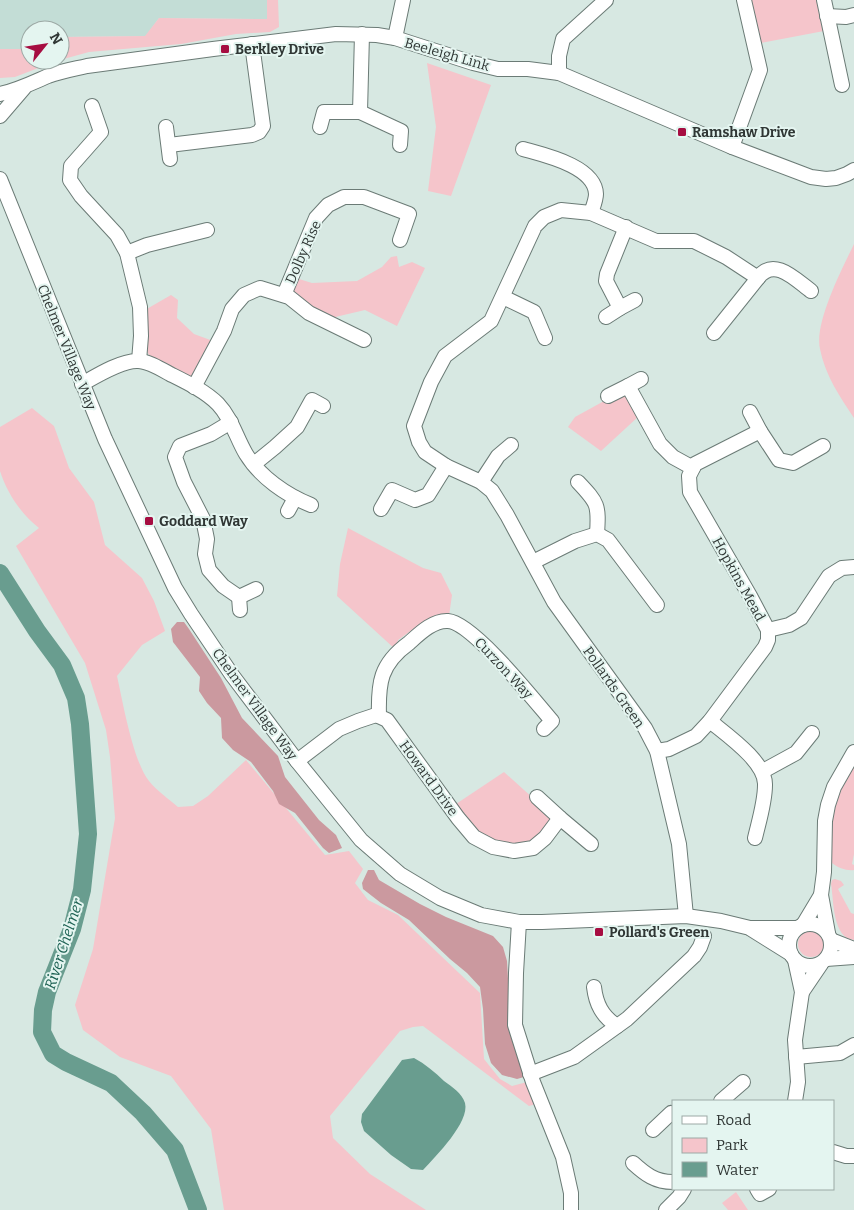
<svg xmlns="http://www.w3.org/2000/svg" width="854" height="1210" font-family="Bitter,serif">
<rect width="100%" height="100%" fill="#d7e8e2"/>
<!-- built -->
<path fill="#c3ddd6" d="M0,0H267V19L159,18L146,36L60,37V30H30V49H0Z"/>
<!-- green -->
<g fill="#f5c5cb">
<path d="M267,0H278L279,27L270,32L236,34L181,44L89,52L60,60V37L145,36L159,18L267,19Z"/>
<path d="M751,0H817L824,31L761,43Z"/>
<path d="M0,49H30V60H59L15,77L0,78Z"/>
<path d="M427,63L491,85L451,196L428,191L436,127Z"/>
<path d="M854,244V418C840,397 825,375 820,349C814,323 842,269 854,244Z"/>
<path d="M397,256L399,267L412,262L425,268L397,326L365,310L331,318L295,296L293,290L299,279L312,283L357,281L382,267L391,257Z"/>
<path d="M171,295L178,300L177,318L194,334L213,341L194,376L188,377L150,356L147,352L148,324L145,310Z"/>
<path d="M625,393L639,416L601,451L568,427L575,417L615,395Z"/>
<path d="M32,408L54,426L69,468L94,502L105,545L142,578L154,601L165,631L142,645L117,676C123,703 133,761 149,781C157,791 169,799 178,807L193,806L208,796L246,760L325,855L349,851L363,869L355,883L368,900L398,915L480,993L484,1059L500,1079L512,1086L527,1082L536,1104L529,1106L423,1026L413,1027L400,1031L330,1116L333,1138L370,1174L426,1210H224L211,1129L171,1076L120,1057L83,1030L75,1005L93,949L115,818L110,757L106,730L85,663L16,546L39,528C21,514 7,493 0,471V427Z"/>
<path d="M348,528L423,568L441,573L452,595L449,616L426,620L398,640L395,649L337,596L340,564Z"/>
<path d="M854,766V854L852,864L854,865V870C847,871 838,868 832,863C831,819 830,805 854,766Z"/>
<path d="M504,772L544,808L554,820C547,828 541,838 531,842C516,849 490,842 478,832C470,825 463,813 456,804Z"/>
<path d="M835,879L841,881L844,885L838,889L851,913L854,914V940C832,938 834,900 831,884L832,880Z"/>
<circle cx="811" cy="944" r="13"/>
<path d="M736,1192L748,1210H728L722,1203Z"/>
</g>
<!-- forest -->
<g fill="#cb999f">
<path d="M177,622H184L189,629L221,678L242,718L278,756L285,777L319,820L336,835L342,848L329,853L323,848L295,813L279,804L273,791L251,762L233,750L222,738L221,718L207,703L199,691L200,677L173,642L171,629Z"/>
<path d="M368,870H374L379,880L420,904L446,917L493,936L503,947L507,961L509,996L524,1077L517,1079L502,1075L491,1063L485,1044L483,1009L480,987L467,973L450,959L409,920L381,903L363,889L362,883Z"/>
</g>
<!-- water -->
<path fill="#699d8f" d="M414,1058C425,1064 435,1072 444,1081C452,1087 462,1093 465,1103C470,1122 436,1156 423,1170L411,1169L391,1155L364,1131L361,1122L362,1114L402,1060Z"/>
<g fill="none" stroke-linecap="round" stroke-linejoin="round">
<!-- river -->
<path stroke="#699d8f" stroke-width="18" d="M0,573L37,631L62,665L76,698L80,724L88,834L82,890L72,929L47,992L43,1010L42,1032L53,1054L66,1062L111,1083L143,1113L175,1150L198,1210"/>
<!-- minor casing -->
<g stroke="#6b7b76" stroke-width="16">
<g id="minor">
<path d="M824,0L842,85"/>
<path d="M827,16L846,17L854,15"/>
<path d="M362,34L360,112L401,131L400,145"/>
<path d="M395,38L403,0"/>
<path d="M559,73V56L563,39L606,0"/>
<path d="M0,94C18,90 32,83 48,76C61,71 74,69 87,66L213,49L336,34L377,35L395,38L473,63L498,69H528L559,73L732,147L811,177L826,179L836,178L847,174L854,170"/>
<path d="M92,106L101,132L71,166L70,180L81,196L117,235L127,253L140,307L141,336L139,361"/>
<path d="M0,116L24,88"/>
<path d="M166,127L170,159"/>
<path d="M320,127L324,112H360"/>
<path d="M169,145L252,135L259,132L263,126L252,44"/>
<path d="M732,147L760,70L744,0"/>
<path d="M523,149C544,155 595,166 596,194C596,200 593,207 591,213"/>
<path d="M0,179L105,439L175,588L191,614L232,675L297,761L361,840L400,874L440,898L481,915L519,922H542L686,916L721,921L750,928H797"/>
<path d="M626,227L607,274L606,281L620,308L635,300"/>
<path d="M127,253L147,245L207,230"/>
<path d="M284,295L316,218L328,205L344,197H364L409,214L400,240"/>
<path d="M503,297L534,312L545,338"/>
<path d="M606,317L620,308"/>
<path d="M714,333L758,278"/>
<path d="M641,379L628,386L660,444L673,457L693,468"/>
<path d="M82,384C96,376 122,360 138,361C148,361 161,369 170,374C186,382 205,391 218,404C232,419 236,437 246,454C260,477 286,495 311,505"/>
<path d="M194,387L224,331L232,309L244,295L260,288L289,297L309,313L364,340"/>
<path d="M608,396L628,386"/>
<path d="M750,412L760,431"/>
<path d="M231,422L211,434L180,446L175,457L184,482L203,519L207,539L205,554L209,570L223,586L239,597L256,589"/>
<path d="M254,464L275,447L297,427L312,400L323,406"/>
<path d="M481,482L498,456L511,445"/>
<path d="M578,482C598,503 599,505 597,534"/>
<path d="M381,509L392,490L415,500L428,495L446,466"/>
<path d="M288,511L295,498"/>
<path d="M533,562L575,541L597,534L608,540L657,605"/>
<path d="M239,597L240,610"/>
<path d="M768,630L789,625L801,618L829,576L842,568L854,567"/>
<path d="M379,716C378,683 380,664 409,643C419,634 433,620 448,621C473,623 534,700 552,721L544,729"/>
<path d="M710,721C727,735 766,762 765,785C765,802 759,821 755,838"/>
<path d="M657,751L669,749L696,736L710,721L765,647L768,640V630L750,596L690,492L689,476L695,464L760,431L779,460L793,463L823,446"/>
<path d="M297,761L339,729L358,721L376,715L387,720L458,818L474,837L493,847L514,851L533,848L545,838L560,818L591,844"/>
<path d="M763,771L796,753L812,733"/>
<path d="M537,797L560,818"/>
<path d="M686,916L679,844L657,751L645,728L554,602L507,515L492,491L481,482L446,466L425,452L419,442L414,426L431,382L445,356L491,321L535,226L544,217L561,210L591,213L656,241H694L726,257L758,278C774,256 796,280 811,291"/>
<path d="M519,922L516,973L515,1025L533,1082L563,1157L571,1193V1210"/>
<circle cx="810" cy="945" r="21"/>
<path d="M803,925L821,895"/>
<path d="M751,929L791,954"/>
<path d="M828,933L821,895L824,872L825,821L828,805L834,787L854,752"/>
<path d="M831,940L854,949"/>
<path d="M826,959L854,957"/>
<path d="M795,960L802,992L795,1040L798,1082L795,1101"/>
<path d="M594,987C596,1004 602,1016 617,1026"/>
<path d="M802,992L821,964"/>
<path d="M796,1057L840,1053L854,1045"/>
<path d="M530,1074L574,1057L627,1019L694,956L700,947L704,936"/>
<path d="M721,1101L743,1082"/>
<path d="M653,1130L671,1113L673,1114"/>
<path d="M833,1152L846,1156H854"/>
<path d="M633,1163C645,1174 655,1182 673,1182"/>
<path d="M757,1189L760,1194L769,1189"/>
<path d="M666,1210L679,1197L684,1189"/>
</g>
</g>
<!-- minor -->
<use href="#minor" stroke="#fff" stroke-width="14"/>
</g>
<!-- markers -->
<g fill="#a60d41" stroke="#e4f5f0" stroke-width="2">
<rect x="220" y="44" width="10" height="10" rx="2.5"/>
<rect x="677" y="127" width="10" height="10" rx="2.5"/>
<rect x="144" y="516" width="10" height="10" rx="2.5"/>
<rect x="594" y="927" width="10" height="10" rx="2.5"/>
</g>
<g text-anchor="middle" stroke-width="4" stroke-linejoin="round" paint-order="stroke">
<!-- poi labels -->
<g font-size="14" font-weight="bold" fill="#303735" stroke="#e4f5f0" text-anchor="start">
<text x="235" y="54">Berkley Drive</text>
<text x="692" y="137">Ramshaw Drive</text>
<text x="159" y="526">Goddard Way</text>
<text x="609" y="937">Pollard's Green</text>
</g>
<!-- street labels -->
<g font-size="14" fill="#303735" stroke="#e4f5f0">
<text transform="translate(447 54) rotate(16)" y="5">Beeleigh Link</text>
<text transform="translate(303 252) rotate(-66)" y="5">Dolby Rise</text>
<text transform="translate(67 347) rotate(68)" y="5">Chelmer Village Way</text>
<text transform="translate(739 579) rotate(61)" y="5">Hopkins Mead</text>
<text transform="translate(504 668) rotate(47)" y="5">Curzon Way</text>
<text transform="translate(614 687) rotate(55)" y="5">Pollards Green</text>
<text transform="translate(255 704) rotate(54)" y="5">Chelmer Village Way</text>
<text transform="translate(429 778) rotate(54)" y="5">Howard Drive</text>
</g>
<!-- water labels -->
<g font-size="15" font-style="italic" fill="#1c6152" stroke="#e4f5f0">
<text transform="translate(64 944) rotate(-72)" y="5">River Chelmer</text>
</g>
</g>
<!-- legend -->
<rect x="672" y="1100" width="162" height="90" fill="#e4f5f0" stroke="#9ca9a5"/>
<rect x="682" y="1116" width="25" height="8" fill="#ffffff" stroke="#9ca9a5"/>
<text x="716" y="1125" font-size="15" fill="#303735">Road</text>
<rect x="682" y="1138" width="25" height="15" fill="#f5c5cb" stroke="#9ca9a5"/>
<text x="716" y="1150" font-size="15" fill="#303735">Park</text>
<rect x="682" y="1162" width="25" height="15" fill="#699d8f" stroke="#9ca9a5"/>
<text x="716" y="1175" font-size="15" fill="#303735">Water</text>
<!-- north arrow -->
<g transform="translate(45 45) rotate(60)"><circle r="24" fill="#e4f5f0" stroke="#9ca9a5"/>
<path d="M0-4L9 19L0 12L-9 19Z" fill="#a60d41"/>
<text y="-8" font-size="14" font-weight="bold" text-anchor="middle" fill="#303735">N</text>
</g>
</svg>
